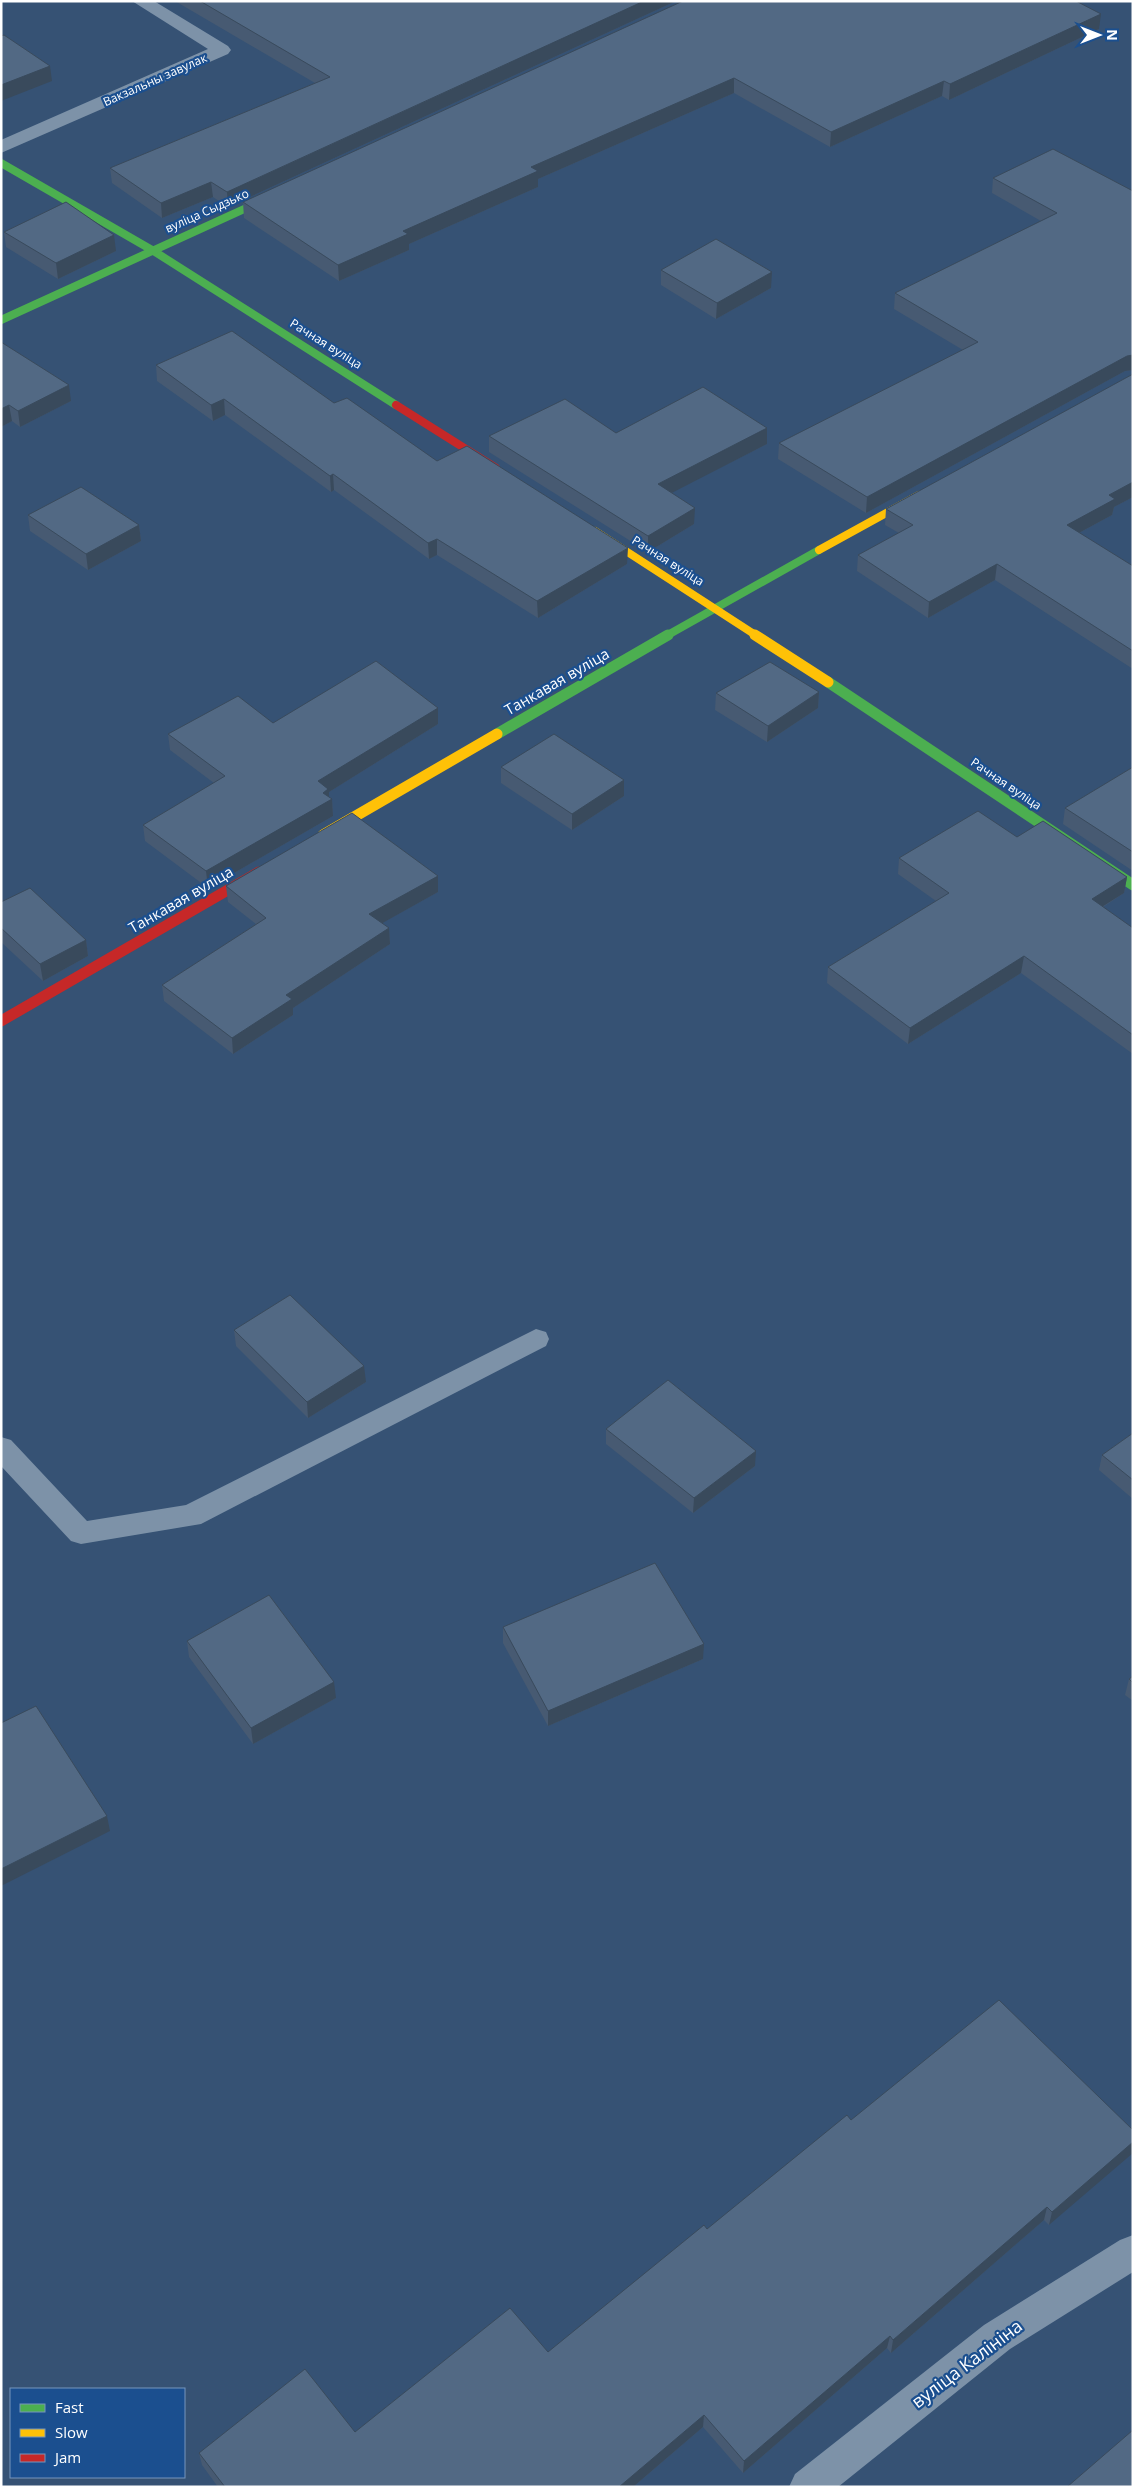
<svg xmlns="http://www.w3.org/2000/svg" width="1134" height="2488" font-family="'Open Sans',sans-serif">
<rect width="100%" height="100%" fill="#365274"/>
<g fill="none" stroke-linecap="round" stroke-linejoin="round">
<!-- lane -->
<path fill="#7d92a8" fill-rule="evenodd" d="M536,1329L546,1332L549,1339L546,1346L201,1524L81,1544L71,1541L1,1466V1437L11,1440L87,1521L186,1505Z"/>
<!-- street -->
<g fill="#7d92a8" fill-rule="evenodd">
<path d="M132,1H154L228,46L231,50L228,54L1,153V140L208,49Z"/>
<path d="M1133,2235V2272L1010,2349L838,2487H789L795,2474L984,2325L1120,2240Z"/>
</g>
<!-- fast-far1 -->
<g stroke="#4caf50" stroke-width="8">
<path d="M1,163L152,250L396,405"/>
<path d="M1,320L277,194"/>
<path d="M666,636L819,550"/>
</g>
<!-- fast -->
<g stroke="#4caf50" stroke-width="11">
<path d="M828,682L1133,885"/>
<path d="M497,734L668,635"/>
</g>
<!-- slow-far1 -->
<g stroke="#ffc107" stroke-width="8">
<path d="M595,531L757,636"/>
<path d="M819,550L919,495"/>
</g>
<!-- slow -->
<g stroke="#ffc107" stroke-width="11">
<path d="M755,635L828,682"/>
<path d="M323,835L497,734"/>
</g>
<!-- jam-far1 -->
<path stroke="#c62828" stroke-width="8" d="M396,405L496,468"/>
<!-- jam -->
<path stroke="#c62828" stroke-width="11" d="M1,1021L259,872"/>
</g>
<!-- wall -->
<g fill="#475a72">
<path d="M175,1H676L228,207L213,197L162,218L112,183L110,168L315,83Z"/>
<path d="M683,1L1099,29L949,100L942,96L830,147L734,93L538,179V187L409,244V250L339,281L244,218L243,202Z"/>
<path d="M993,178L1133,191V370L1125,371L866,513L778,459L779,443L963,350L894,309L895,293L1041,221L992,193Z"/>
<path d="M4,232L116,251L58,279L6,247Z"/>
<path d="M661,270L771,288L716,319L661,285Z"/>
<path d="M1,342L71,401L20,427L12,421L1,427Z"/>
<path d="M156,365L334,403L437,461L627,564L538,618L437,555L429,559L334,490L331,492L225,415L213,421L157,381Z"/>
<path d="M1133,374V497L1114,507L1112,515L1079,533L1133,566V669L995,580L928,618L857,571L858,555L899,533L885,525L886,509Z"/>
<path d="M616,433L767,444L672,492L694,524L648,552L489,452V436Z"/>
<path d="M28,515L139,525L141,541L88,570L30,531Z"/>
<path d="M819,692L818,708L767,742L715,710L716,693Z"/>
<path d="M273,723L438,724L329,792V797L332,799L333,816L208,888L145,841L143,825L214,783L170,750L168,734Z"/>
<path d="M501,767L624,796L572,830L501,783Z"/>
<path d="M1133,767V871L1063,824L1065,808Z"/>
<path d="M1017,837L1127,877L1124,893L1103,907L1133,928V1054L1021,973L908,1044L827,983L828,967L936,901L898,874L899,858Z"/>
<path d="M226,886L438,892L382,923L389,928L390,944L293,1008V1015L233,1054L164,1001L162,985L256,924L228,902Z"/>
<path d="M1,902L86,940L88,956L43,981L1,942Z"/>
<path d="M234,1330L366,1382L308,1418L236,1346Z"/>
<path d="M606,1429L755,1466L693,1513L606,1444Z"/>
<path d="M1133,1433V1499L1099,1470L1102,1455Z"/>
<path d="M503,1627L703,1659L548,1726L503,1643Z"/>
<path d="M187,1641L336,1698L253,1744L189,1657Z"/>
<path d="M1133,1676V1701L1125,1695L1129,1679Z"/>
<path d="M851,2120L1133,2130L1049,2225L1044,2220L891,2353L887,2348L743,2473L703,2427L633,2487H218L202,2465L199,2453L355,2432L548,2352L707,2229Z"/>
</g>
<!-- shaded-wall -->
<g fill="#394a5c">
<path d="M644,1H676L228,207L227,192Z"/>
<path d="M1101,14L1099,29L949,100L950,84Z"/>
<path d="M50,66L52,81L1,101V85Z"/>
<path d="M734,78V93L538,179V187L409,244V250L339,281L338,265L403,231L531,167Z"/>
<path d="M944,81L942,96L830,147L831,132Z"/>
<path d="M211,182L213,197L162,218L161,203Z"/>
<path d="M114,235L116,251L58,279L56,263Z"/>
<path d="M772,272L771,288L716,319L717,303Z"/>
<path d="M1133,355V370L1125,371L866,513L867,497L1127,356Z"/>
<path d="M69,385L71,401L20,427L18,411Z"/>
<path d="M224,399L225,415L213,421L211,405Z"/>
<path d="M9,405L12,421L1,427V409Z"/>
<path d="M767,428V444L658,500V484Z"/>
<path d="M333,474L334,490L331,492L330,476Z"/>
<path d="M1133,482V497L1114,507L1112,515L1064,541L1067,525L1109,495Z"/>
<path d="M695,508L694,524L648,552V536Z"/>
<path d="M139,525L141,541L88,570L86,554Z"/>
<path d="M437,539V555L429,559L428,543Z"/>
<path d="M628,548L627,564L538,618L537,601Z"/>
<path d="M997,564L995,580L928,618L929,602Z"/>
<path d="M819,692L818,708L767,742L768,726Z"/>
<path d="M438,708V724L329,792V801L332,799L333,816L208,888L206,871L318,781Z"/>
<path d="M624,780V796L572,830V814Z"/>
<path d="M438,876V892L370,930L369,914Z"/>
<path d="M1127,877L1124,893L1089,915L1092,899Z"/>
<path d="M389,928L390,944L293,1008V1015L233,1054L232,1038L286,995Z"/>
<path d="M86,940L88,956L43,981L40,964Z"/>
<path d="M1024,956L1021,973L908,1044L910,1028Z"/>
<path d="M364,1366L366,1382L308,1418L307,1402Z"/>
<path d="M756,1451L755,1466L693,1513L694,1498Z"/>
<path d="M704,1644L703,1659L548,1726V1711Z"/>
<path d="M334,1682L336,1698L253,1744L251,1728Z"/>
<path d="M107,1816L110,1831L1,1886V1869Z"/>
<path d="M1133,2142V2153L1049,2225L1052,2212Z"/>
<path d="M1047,2207L1044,2220L891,2353L893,2340Z"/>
<path d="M890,2336L887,2348L743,2473L744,2461Z"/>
<path d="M704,2415L703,2427L633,2487H619Z"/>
</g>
<!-- building -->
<g fill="#526984" stroke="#394a5c">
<path d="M200,1H644L227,192L211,182L161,203L110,168L330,77Z"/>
<path d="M683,1H1076L1101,14L950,84L944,81L831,132L734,78L531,167L538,171L403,231L408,234L338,265L243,202Z"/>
<path d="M4,35L50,66L1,85V36Z"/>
<path d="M1053,149L1133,191V355L1127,356L867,497L779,443L978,342L895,293L1057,213L993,178Z"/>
<path d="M66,202L114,235L56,263L4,232Z"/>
<path d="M716,239L772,272L717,303L661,270Z"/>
<path d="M232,331L334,403L347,398L437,461L467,446L628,548L537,601L437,539L428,543L333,474L330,476L224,399L211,405L156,365Z"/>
<path d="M1,342L69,385L18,411L9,405L1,409Z"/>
<path d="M1133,374V482L1109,495L1115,499L1067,525L1133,566V651L997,564L929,602L858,555L913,525L886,509Z"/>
<path d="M703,387L767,428L658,484L695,508L648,536L489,436L565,399L616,433Z"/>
<path d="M81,487L139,525L86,554L28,515Z"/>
<path d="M376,661L438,708L318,781L328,789L323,793L332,799L206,871L143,825L225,776L168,734L238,696L273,723Z"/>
<path d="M770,662L819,692L768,726L716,693Z"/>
<path d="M554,734L624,780L572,814L501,767Z"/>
<path d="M1133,767V852L1065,808Z"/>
<path d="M978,811L1017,837L1043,821L1127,877L1092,899L1133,928V1035L1024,956L910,1028L828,967L949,893L899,858Z"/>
<path d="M352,813L438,876L369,914L389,928L286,995L292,999L232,1038L162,985L266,918L226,886Z"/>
<path d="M30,888L86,940L40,964L1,928V902Z"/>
<path d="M290,1295L364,1366L307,1402L234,1330Z"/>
<path d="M668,1380L756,1451L694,1498L606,1429Z"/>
<path d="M1133,1433V1480L1102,1455Z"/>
<path d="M655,1563L704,1644L548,1711L503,1627Z"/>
<path d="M269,1595L334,1682L251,1728L187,1641Z"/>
<path d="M1133,1676V1683L1129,1679Z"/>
<path d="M36,1706L107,1816L1,1869V1723Z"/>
<path d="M999,2000L1133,2130V2142L1052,2212L1047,2207L893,2340L890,2336L744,2461L704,2415L619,2487H488L487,2486L486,2487H225L199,2453L305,2369L355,2432L510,2308L548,2352L704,2225L707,2229L847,2115L851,2120Z"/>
<path d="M1133,2430V2487H1067Z"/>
</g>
<g text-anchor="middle" stroke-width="4.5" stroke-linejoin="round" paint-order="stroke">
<!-- far-street labels -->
<g font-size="12" fill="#fff" stroke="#1b4f8f">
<text transform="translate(155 80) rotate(-24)" y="4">Вакзальны завулак</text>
<text transform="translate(207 211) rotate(-24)" y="4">вуліца Сыдзько</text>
<text transform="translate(326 344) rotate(32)" y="4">Рачная вуліца</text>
<text transform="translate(668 561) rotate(32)" y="4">Рачная вуліца</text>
<text transform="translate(1006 784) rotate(34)" y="4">Рачная вуліца</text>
</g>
<!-- street labels -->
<g font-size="15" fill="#fff" stroke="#1b4f8f">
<text transform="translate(557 682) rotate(-30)" y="5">Танкавая вуліца</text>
<text transform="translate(181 900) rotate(-30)" y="5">Танкавая вуліца</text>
</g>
<!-- near-street labels -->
<g font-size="18" fill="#fff" stroke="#1b4f8f">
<text transform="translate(967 2364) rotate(-37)" y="6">вуліца Калініна</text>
</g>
</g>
<!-- border -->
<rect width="1134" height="2488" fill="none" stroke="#ffffff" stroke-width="5"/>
<!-- legend -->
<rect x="10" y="2388" width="175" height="90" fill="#1b4f8f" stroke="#7695bc"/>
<rect x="20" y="2404" width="25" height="8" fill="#4caf50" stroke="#7695bc"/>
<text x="55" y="2413" font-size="15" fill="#ffffff">Fast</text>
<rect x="20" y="2429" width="25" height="8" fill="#ffc107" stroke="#7695bc"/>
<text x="55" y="2438" font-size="15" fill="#ffffff">Slow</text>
<rect x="20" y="2454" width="25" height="8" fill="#c62828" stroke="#7695bc"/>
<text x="55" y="2463" font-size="15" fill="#ffffff">Jam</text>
<!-- north arrow -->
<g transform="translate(1099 35) rotate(90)" stroke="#1b4f8f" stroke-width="4" paint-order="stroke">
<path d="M0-4L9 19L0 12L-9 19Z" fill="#ffffff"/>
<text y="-8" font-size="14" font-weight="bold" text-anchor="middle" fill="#ffffff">N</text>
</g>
</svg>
